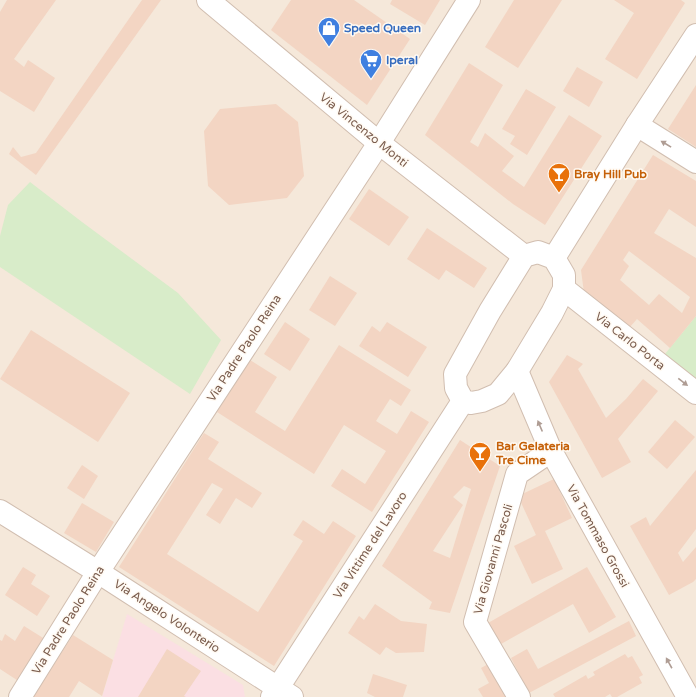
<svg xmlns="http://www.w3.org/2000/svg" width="696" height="697" font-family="'Varela Round',sans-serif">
<rect width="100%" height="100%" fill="#fdf6ec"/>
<!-- residential -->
<rect fill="#f5e8da" x="0" y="0" width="696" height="697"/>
<!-- medical -->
<path fill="#fbdfe3" d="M127,614L243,685L245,697H102Z"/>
<!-- green -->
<g fill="#d8ecc9">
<path d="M30,182L82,222L178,293L221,340L190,394L0,267V236L8,205Z"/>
<path d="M696,316V380L665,354Z"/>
</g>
<!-- building -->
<g fill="#f3d5c3" fill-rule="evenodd">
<path d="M7,0H56L14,59L24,67L28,60L55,78L34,112L0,91V12Z"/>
<path d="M142,0H161L36,175L9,154L13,147L21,157L36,153Z"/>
<path d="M291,0H354L410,39L367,105L271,30Z"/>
<path d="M392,0H440L425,25L390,4Z"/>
<path d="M514,0H562L518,68L485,47Z"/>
<path d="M614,0H681L685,3L637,79L605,59L634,13Z"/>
<path d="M469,63L503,85L470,142L478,147L485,133L514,156L502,171L524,187L569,115L602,136L545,225L513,204L425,135Z"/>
<path d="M577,67L603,82L589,107L563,91Z"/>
<path d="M696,85V147L668,129Z"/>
<path d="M526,89L556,107L527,155L510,144L515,136L502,129Z"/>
<path d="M276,104L298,122L304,176L287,198L229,205L208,186L204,131L220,109Z"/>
<path d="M653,155L696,181V227L669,209L654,233L696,258V316L670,348L637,319L629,328L584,293L581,270ZM629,251L690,297L682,313L659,294L649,305L620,280L629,266L623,260Z"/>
<path d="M369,189L409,217L389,246L349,219Z"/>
<path d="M427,228L487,268L474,288L446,270L439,280L407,259Z"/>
<path d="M330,276L357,293L335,326L309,310Z"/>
<path d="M285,322L310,339L290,371L264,354Z"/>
<path d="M387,322L427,347L408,377L359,346L372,326L380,332Z"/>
<path d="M31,330L130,393L98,442L0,379Z"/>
<path d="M339,345L411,390L401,406L390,399L376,421L397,434L411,411L429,422L372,512L331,486L342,469L365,484L386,451L344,425L314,474L217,412L250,360L277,377L255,412L285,431Z"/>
<path d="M567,355L583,364L578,369L606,418L626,399L643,379L658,391L618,439L631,462L602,478L549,382Z"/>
<path d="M675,420L695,437L667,469L648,452Z"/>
<path d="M204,433L219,442L208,459L262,493L252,508L236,498L220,524L206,515L223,489L212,483L167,554L258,612L303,541L293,535L303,520L324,534L333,521L356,536L274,666L119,567Z"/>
<path d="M460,440L500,466L450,613L429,609L432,602L382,566ZM464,486L471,489L450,558L433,551L463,505L453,497Z"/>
<path d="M82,465L98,476L84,499L67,488Z"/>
<path d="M696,470V529L678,553L683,562L696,547V579L693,582L669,595L630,526L646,517L650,526Z"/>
<path d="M554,479L572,518L545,531L563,569L532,584L514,546L536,535L518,496Z"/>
<path d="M82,503L114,522L96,552L64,533Z"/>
<path d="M23,567L36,575L31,584L50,596L37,616L5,595Z"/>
<path d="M587,567L616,617L589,633L573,604L501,644L488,623Z"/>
<path d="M375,604L401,621L427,624L424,652L396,653L386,647L380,655L348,633L359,616L364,620Z"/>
<path d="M629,621L636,636L529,693L511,658L527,649L538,669Z"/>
<path d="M24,626L48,641L20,682L0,669V640L2,641L5,634L15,641Z"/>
<path d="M73,635L113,660L102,696L79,681L69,697H33Z"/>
<path d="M167,649L201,671L184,696L186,697H138Z"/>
<path d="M625,654L628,658L632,656L643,675L639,677L642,683L617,697H612L610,694L605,697H555L553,694L586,675L588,679L595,675L593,672Z"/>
<path d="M490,663L510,697H483L478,689L489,683L481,668Z"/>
<path d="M373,674L407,685L403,697H375L367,693Z"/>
</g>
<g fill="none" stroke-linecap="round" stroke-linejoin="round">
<!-- street casing -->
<g stroke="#d1beb0" stroke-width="24">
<g id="street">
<path d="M208,0L379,143L524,256"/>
<path d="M637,125L696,162"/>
<path d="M538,252L554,258L564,275V289L552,313L517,371L498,394L482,401L471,403L463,401L456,388L455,374L490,311L524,256Z"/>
<path d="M554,258L637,125L696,35"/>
<path d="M564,289L696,393"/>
<path d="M517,371L551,451L688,697"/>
<path d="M0,511L98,572L292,697"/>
<path d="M20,697L98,572L379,143L469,0"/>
<path d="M272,697L463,401"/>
<path d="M519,697L475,622L517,474L551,451"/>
</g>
</g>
<!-- street -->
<use href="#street" stroke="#fff" stroke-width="22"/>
</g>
<!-- one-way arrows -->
<defs><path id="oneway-solid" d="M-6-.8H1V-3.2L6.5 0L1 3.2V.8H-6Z"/></defs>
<g fill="#af9d94">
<use href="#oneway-solid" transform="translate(666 144) rotate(-149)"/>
<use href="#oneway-solid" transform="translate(683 382) rotate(38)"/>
<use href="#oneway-solid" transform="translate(540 426) rotate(-113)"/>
<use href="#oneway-solid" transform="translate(669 663) rotate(-119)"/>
</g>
<!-- icons -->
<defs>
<g id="shop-pin" transform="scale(1.15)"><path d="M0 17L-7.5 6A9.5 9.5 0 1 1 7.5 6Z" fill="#3f7fe0" stroke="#fffaf3"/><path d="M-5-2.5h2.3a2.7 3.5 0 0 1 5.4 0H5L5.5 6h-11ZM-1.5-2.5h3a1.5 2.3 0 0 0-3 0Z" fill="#fff"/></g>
<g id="supermarket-pin" transform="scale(1.15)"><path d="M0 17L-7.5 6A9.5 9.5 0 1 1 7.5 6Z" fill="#3f7fe0" stroke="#fffaf3"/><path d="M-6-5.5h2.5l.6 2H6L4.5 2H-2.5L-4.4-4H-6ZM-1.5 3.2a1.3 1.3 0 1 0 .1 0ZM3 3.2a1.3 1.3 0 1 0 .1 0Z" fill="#fff"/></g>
<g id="bar-pin" transform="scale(1.15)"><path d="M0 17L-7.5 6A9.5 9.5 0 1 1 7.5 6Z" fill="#e8710a" stroke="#fffaf3"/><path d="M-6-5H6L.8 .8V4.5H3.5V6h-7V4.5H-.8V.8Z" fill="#fff"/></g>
</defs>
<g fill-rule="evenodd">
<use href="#shop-pin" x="329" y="28"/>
<use href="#supermarket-pin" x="371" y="60"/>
<use href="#bar-pin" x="559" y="174"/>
<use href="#bar-pin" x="480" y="453"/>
</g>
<g text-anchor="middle" stroke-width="3" stroke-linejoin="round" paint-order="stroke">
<!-- shop labels -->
<g font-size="12" font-weight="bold" fill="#366cbe" stroke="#fffaf3" text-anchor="start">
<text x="344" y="32">Speed Queen</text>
<text x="386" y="64">Iperal</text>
</g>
<!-- street labels -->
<g font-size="12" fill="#7a5c4d" stroke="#fffaf3">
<text transform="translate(364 130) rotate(39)" y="4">Via Vincenzo Monti</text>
<text transform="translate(630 341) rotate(38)" y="4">Via Carlo Porta</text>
<text transform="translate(244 348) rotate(-57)" y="4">Via Padre Paolo Reina</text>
<text transform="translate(598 536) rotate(61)" y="4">Via Tommaso Grossi</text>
<text transform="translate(370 545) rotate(-57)" y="4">Via Vittime del Lavoro</text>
<text transform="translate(493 559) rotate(-74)" y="4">Via Giovanni Pascoli</text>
<text transform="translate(167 616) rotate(33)" y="4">Via Angelo Volonterio</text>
<text transform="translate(68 620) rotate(-58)" y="4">Via Padre Paolo Reina</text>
</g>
<!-- food labels -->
<g font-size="12" font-weight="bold" fill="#c56008" stroke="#fffaf3" text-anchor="start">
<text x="574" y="178">Bray Hill Pub</text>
<text x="496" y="450">Bar Gelateria<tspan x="496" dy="14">Tre Cime</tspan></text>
</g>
</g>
</svg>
